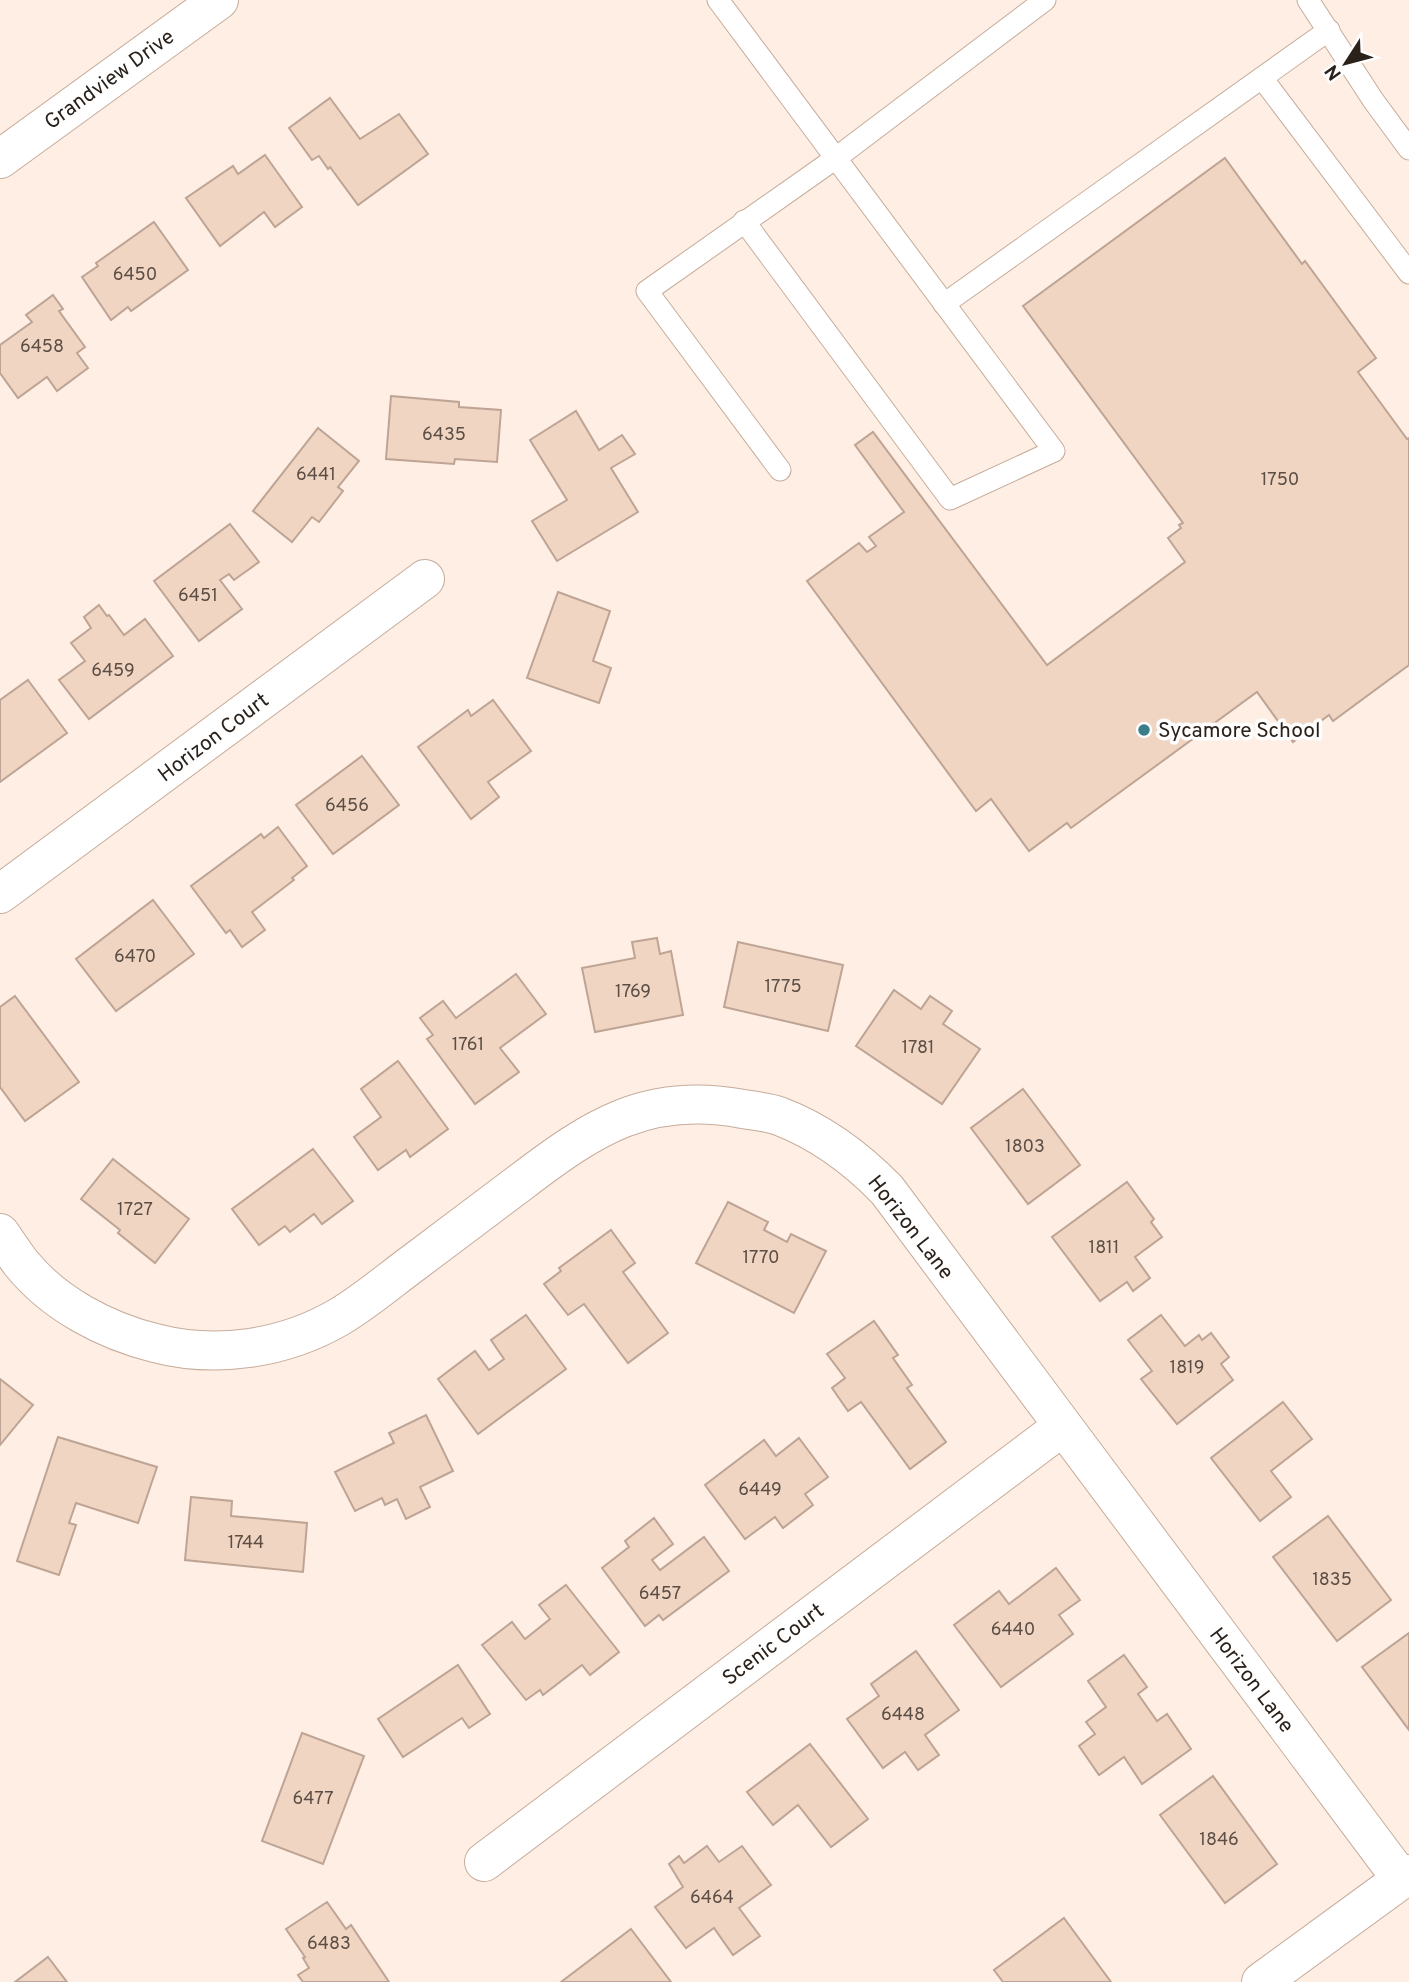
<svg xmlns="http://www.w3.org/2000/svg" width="1409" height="1982" font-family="Overpass,sans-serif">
<rect width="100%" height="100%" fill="#feeee3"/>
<!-- building -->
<g fill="#f0d5c3" stroke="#bea494" stroke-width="2">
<path d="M330,98L360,139L399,114L428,154L358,205L330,167L328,169L319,156L312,160L289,128Z"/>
<path d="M265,155L302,207L275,227L264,212L220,246L186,198L233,166L238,174Z"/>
<path d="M1225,158L1302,264L1305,261L1376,358L1358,372L1407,439L1409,438V665L1333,721L1329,715L1293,742L1257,692L1071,828L1067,823L1029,851L991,799L976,811L807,581L859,543L867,552L876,546L869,537L904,512L855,445L873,432L1047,665L1185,562L1168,538L1181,528L1179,525L1183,523L1023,306Z"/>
<path d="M154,222L188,270L131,311L128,307L111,320L82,277L98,266L96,263Z"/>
<path d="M53,295L63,309L59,311L85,347L77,353L88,368L57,391L47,377L18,398L0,373V345L32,322L26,315Z"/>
<path d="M391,396L459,402V407L501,410L497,462L455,459L454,464L386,459Z"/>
<path d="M576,411L599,450L622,435L635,454L611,468L638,512L557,561L532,521L567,500L530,440Z"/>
<path d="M318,428L359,461L338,487L343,491L319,522L312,517L292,542L253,511Z"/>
<path d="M230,524L259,562L234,580L229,574L220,580L242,609L199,641L154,581Z"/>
<path d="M558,592L610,611L593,661L611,668L599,703L527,678Z"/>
<path d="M99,605L107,616L109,615L124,635L145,619L173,656L89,719L59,680L85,661L71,643L91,628L84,617Z"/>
<path d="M28,680L67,733L0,782V700Z"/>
<path d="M493,700L531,751L488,782L499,797L471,819L418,747L468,710L471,716Z"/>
<path d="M362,756L399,805L333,854L296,805Z"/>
<path d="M278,827L307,866L292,878L294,880L252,912L265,930L242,947L230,930L226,933L191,886L261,834L264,838Z"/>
<path d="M153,900L194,954L116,1011L76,959Z"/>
<path d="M657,938L660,954L671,951L683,1015L595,1032L582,968L635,958L632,942Z"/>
<path d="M738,942L843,965L828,1031L724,1007Z"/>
<path d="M516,974L546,1014L500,1048L519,1072L475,1104L427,1039L433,1035L420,1018L443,1001L456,1018Z"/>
<path d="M894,990L921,1009L930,996L952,1011L943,1024L980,1049L942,1104L856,1046Z"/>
<path d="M15,996L79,1082L25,1121L0,1087V1007Z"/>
<path d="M398,1061L448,1129L410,1157L406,1150L378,1170L354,1137L381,1117L361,1089Z"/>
<path d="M1023,1089L1080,1165L1028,1204L971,1128Z"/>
<path d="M313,1149L353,1201L322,1224L314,1214L290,1232L285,1226L259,1245L232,1209Z"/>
<path d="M113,1159L189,1219L155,1263L118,1233L120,1230L81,1199Z"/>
<path d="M1127,1182L1154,1219L1151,1222L1162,1237L1135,1257L1150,1278L1133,1291L1127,1282L1100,1301L1052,1237Z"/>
<path d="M728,1202L768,1222L764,1230L787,1242L791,1234L826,1251L794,1313L696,1263Z"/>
<path d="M611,1230L635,1263L623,1272L668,1333L628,1363L584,1304L568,1315L544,1284L561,1271L559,1268Z"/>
<path d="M526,1315L566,1369L478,1434L438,1379L475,1351L489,1370L504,1359L491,1340Z"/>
<path d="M1161,1315L1185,1346L1199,1335L1202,1340L1211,1333L1229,1357L1221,1364L1233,1380L1177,1424L1141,1379L1152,1371L1128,1340Z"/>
<path d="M874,1321L898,1355L893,1358L912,1385L907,1388L946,1442L910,1469L861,1402L848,1411L832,1388L845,1378L827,1354Z"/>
<path d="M0,1379L33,1405L0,1445Z"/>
<path d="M1283,1402L1312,1439L1271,1471L1291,1497L1260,1521L1211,1458Z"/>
<path d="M426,1415L453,1471L420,1487L430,1507L406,1519L397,1499L385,1505L382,1498L355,1511L335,1472L394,1443L389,1433Z"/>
<path d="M58,1437L157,1467L138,1523L76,1503L69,1523L76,1525L59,1575L17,1561Z"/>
<path d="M799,1438L828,1477L805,1494L813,1505L783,1528L775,1517L745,1539L705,1485L764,1440L776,1456Z"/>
<path d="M191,1497L232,1501L231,1516L307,1523L303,1572L185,1560Z"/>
<path d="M1328,1516L1391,1600L1337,1641L1273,1557Z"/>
<path d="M654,1518L673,1544L652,1560L660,1570L704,1537L729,1571L663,1620L659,1615L645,1626L602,1568L629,1547L625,1541Z"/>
<path d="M1056,1568L1080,1600L1059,1615L1073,1634L1001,1687L954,1625L999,1591L1009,1604Z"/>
<path d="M566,1585L619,1652L590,1675L582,1665L543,1695L540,1690L526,1700L482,1645L512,1622L525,1639L550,1619L539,1605Z"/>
<path d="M1409,1633V1730L1362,1667Z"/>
<path d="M916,1651L959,1710L925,1735L939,1755L918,1770L905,1752L883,1768L847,1719L879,1696L871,1684Z"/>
<path d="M1124,1655L1147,1687L1138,1694L1157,1721L1167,1714L1191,1749L1142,1784L1124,1757L1099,1775L1079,1746L1095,1734L1086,1722L1106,1707L1088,1681Z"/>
<path d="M458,1665L490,1714L469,1728L462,1718L403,1757L378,1719Z"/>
<path d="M302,1733L364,1756L323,1864L262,1841Z"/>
<path d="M810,1744L868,1819L831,1847L798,1805L773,1825L747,1792Z"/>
<path d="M1213,1776L1277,1864L1225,1903L1160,1815Z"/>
<path d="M707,1846L719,1862L742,1846L771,1885L739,1908L760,1936L733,1955L714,1928L686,1948L655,1907L683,1887L669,1864L679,1856L684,1863Z"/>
<path d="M327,1902L346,1929L351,1925L389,1982H303L298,1975L309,1968L303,1958L305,1957L286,1929Z"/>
<path d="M1064,1918L1111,1982H1003L994,1970Z"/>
<path d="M631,1929L671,1982H561Z"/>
<path d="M48,1957L67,1982H15Z"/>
</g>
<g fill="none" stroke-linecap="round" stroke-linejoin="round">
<!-- lane casing -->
<g stroke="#c6ac9b" stroke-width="23">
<g id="lane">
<path d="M718,0L1054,451L950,499L744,221"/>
<path d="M1308,0L1373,100L1409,149"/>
<path d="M1262,78L1409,273"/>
<path d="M944,304L1329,30"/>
<path d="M780,470L647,291L836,158L1045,0"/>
</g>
</g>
<!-- street casing -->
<g stroke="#c6ac9b" stroke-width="40">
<g id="street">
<path d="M0,894L425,579"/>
<path d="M0,1233C7,1243 14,1254 21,1263C54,1304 106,1331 155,1343C216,1359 284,1349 339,1317C366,1301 390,1280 416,1261C451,1235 486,1208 521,1182C593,1127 648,1091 743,1109C755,1111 768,1112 779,1116C821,1132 856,1158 887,1190L1402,1880"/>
<path d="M484,1862L1062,1427"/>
<path d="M1261,1982L1409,1874"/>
</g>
</g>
<!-- secondary casing -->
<g stroke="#c6ac9b" stroke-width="40">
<path id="secondary" d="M0,159L219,0"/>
</g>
<!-- lane -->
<use href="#lane" stroke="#fff" stroke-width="21"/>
<!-- street -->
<use href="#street" stroke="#fff" stroke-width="38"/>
<!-- secondary -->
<use href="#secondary" stroke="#fff" stroke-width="38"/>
</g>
<!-- markers -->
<circle fill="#397f8a" stroke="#fefefe" stroke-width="2.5" cx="1144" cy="730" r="7"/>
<g text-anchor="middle" stroke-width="7" stroke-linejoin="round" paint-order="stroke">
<!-- number labels -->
<g font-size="18" fill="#5c4e44">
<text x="135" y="280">6450</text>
<text x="42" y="352">6458</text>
<text x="444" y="440">6435</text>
<text x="316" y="480">6441</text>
<text x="1280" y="485">1750</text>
<text x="198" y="601">6451</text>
<text x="113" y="676">6459</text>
<text x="347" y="811">6456</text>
<text x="135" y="962">6470</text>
<text x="783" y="992">1775</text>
<text x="633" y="997">1769</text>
<text x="468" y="1050">1761</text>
<text x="918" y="1053">1781</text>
<text x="1025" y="1152">1803</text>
<text x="135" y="1215">1727</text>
<text x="1104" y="1253">1811</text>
<text x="761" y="1263">1770</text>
<text x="1187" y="1373">1819</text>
<text x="760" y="1495">6449</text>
<text x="246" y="1548">1744</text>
<text x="1332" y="1585">1835</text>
<text x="660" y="1599">6457</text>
<text x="1013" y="1635">6440</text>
<text x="903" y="1720">6448</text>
<text x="313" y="1804">6477</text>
<text x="1219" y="1845">1846</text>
<text x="712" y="1903">6464</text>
<text x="329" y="1949">6483</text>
</g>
<!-- street labels -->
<g font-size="21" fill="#2a211a" stroke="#fefefe">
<text transform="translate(109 79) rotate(-36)" y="7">Grandview Drive</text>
<text transform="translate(213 737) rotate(-37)" y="7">Horizon Court</text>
<text transform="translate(911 1227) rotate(52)" y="7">Horizon Lane</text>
<text transform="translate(773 1644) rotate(-37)" y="7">Scenic Court</text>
<text transform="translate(1252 1680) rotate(53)" y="7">Horizon Lane</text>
</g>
<!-- poi labels -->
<g font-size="21" fill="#2a211a" stroke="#fefefe" text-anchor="start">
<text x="1158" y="737">Sycamore School</text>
</g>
</g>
<!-- north arrow -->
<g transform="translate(1346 63) rotate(234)" stroke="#fefefe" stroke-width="5" paint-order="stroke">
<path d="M0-5L12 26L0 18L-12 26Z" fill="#2a211a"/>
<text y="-10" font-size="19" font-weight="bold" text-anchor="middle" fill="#2a211a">N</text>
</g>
</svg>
